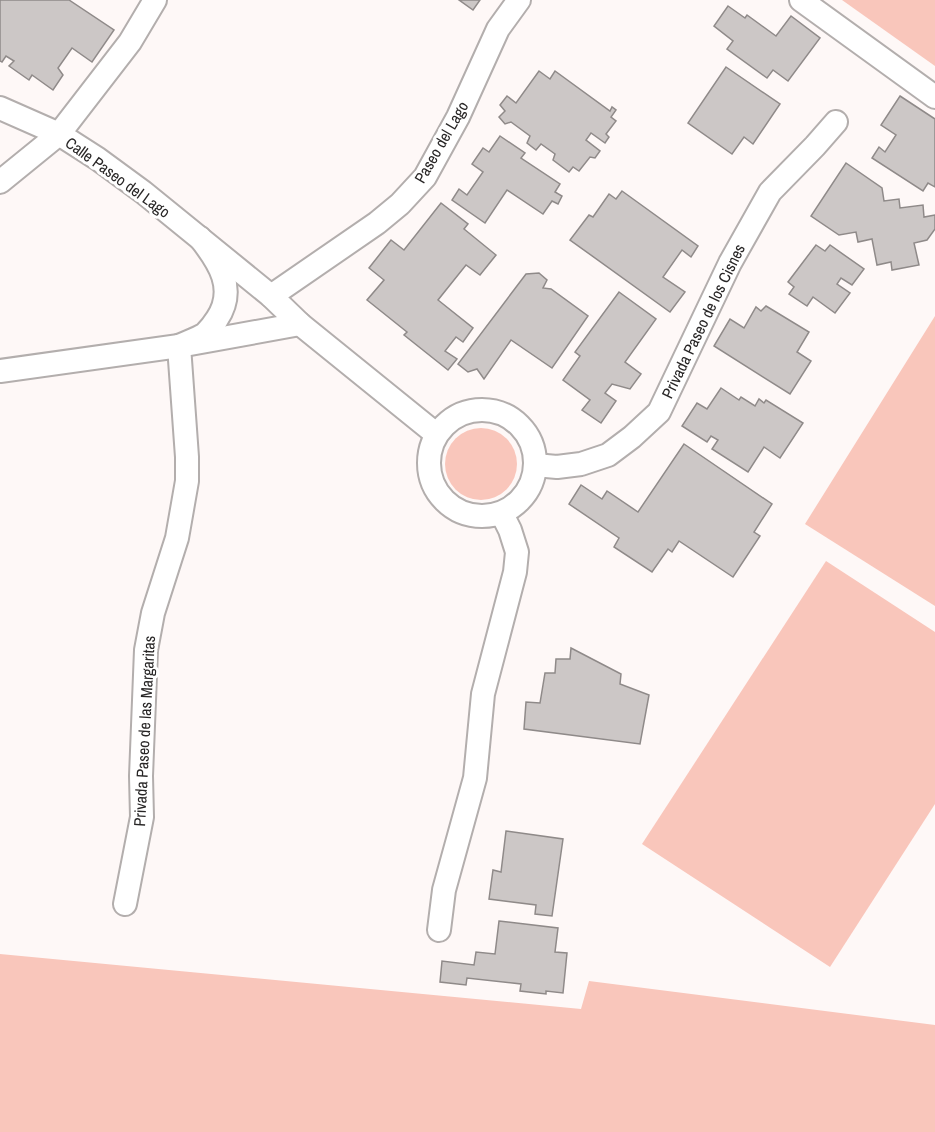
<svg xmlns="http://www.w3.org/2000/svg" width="935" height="1132" font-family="'Archivo Narrow',sans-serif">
<rect width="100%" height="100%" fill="#fef8f7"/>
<!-- green -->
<g fill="#f9c6bb">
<path d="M842,0H935V66Z"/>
<path d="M935,316V606L805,524Z"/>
<circle cx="481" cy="464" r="36"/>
<path d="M826,561L935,632V804L830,967L642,844Z"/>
<path d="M0,954L581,1009L589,981L935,1025V1132H0Z"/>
</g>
<!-- building -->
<g fill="#ccc7c6" stroke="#8f8a89" stroke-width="1.5">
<path d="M0,0H69L114,30L92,62L72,48L58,68L63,75L53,90L32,75L29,80L9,66L14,61L6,56L2,62L0,61Z"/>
<path d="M459,0H480L473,10Z"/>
<path d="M728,6L745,18L747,15L776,36L791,16L820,38L788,81L773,70L767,78L727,49L733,41L714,26Z"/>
<path d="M726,67L780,104L753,144L744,137L732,154L688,123Z"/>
<path d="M539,71L550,79L555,71L610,111L612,107L616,110L611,117L616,121L606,134L609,137L605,143L591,133L586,140L600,151L595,158L590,157L579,171L573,167L569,172L553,160L555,154L541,144L536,150L527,143L530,136L511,122L505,124L499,117L505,111L500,105L507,96L516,103Z"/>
<path d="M900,96L935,119V187L928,183L923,191L872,158L879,147L885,152L896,135L881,125Z"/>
<path d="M500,136L525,153L521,158L560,184L555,192L562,196L558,204L552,201L543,214L507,190L485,223L452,200L459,189L467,195L483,172L472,164L483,148L489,152Z"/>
<path d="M846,163L882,188L884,201L899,199L900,208L923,205L924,217L935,215V229L927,240L914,243L919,265L892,270L891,262L877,265L872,239L858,242L856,232L839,235L811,216Z"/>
<path d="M622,191L698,246L691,257L682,250L663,277L685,292L670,312L570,240L589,215L593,217L609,194L616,199Z"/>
<path d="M441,203L468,224L464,229L496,255L480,275L466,265L438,300L473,328L463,342L456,337L445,351L457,359L448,370L404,335L407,332L367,300L384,280L369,268L391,240L404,250Z"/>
<path d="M816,245L825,251L830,245L864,269L852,285L841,278L837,284L850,293L835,313L813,297L807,306L789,294L794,287L788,282Z"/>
<path d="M539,273L547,280L543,288L551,289L588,316L552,368L511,340L484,379L477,369L468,372L458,364L526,274Z"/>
<path d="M619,292L656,319L625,362L641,374L630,389L612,384L605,393L616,401L601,423L582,410L590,400L563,380L580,356L575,352Z"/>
<path d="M766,306L809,332L797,352L811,361L790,394L714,346L730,319L744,328L756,307L761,311Z"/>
<path d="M721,388L739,400L741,397L755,406L759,399L764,403L766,400L803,423L780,458L764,447L748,472L712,449L718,440L711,436L707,442L682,426L697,403L707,409Z"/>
<path d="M684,444L772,504L754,532L760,536L733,577L679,541L672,552L668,549L652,572L614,547L619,538L569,504L581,485L602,499L607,491L638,512Z"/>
<path d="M571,648L621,674L620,684L649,695L640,744L524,729L526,702L540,703L545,673H555L556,659H570Z"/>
<path d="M506,831L563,839L552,916L535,914L536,905L489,899L493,870L501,872Z"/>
<path d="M499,921L558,928L555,952L567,953L563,993L546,991V994L520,991L521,984L467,978L466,985L440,982L442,961L474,965L476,952L495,954Z"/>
</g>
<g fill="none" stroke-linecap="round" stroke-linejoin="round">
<!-- street casing -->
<g stroke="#b3aead" stroke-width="26">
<g id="street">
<path d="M801,0L935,97"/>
<path d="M0,108L59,134L98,159L143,192L271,296L300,324L436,434"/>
<path d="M0,182L59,134L130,42L155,0"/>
<path d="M271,296L377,223L400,204L425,177L458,117L498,29L519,0"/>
<path d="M0,371L179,346L300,324"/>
<circle cx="482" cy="463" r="53"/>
<path d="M535,465L557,467L581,464L608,455L632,437L659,412L730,263L770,192L815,146L836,122"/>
<path d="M125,904L142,817L141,776L146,650L153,613L177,538L187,481V457L179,346C187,342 197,339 205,334C209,330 214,324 217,319C237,289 219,262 200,238"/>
<path d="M439,930L444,890L475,778L483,694L515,572L517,552L510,530L502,514"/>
</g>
</g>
<!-- street -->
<use href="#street" stroke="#fff" stroke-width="22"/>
</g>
<g text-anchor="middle" stroke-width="6" stroke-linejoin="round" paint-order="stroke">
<!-- street labels -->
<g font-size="16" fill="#282626" stroke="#fff">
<text transform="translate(441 142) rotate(-60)" y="6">Paseo del Lago</text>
<text transform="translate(118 177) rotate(36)" y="6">Calle Paseo del Lago</text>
<text transform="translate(703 321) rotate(-64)" y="6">Privada Paseo de los Cisnes</text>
<text transform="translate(144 731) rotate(-87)" y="6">Privada Paseo de las Margaritas</text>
</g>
</g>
</svg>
